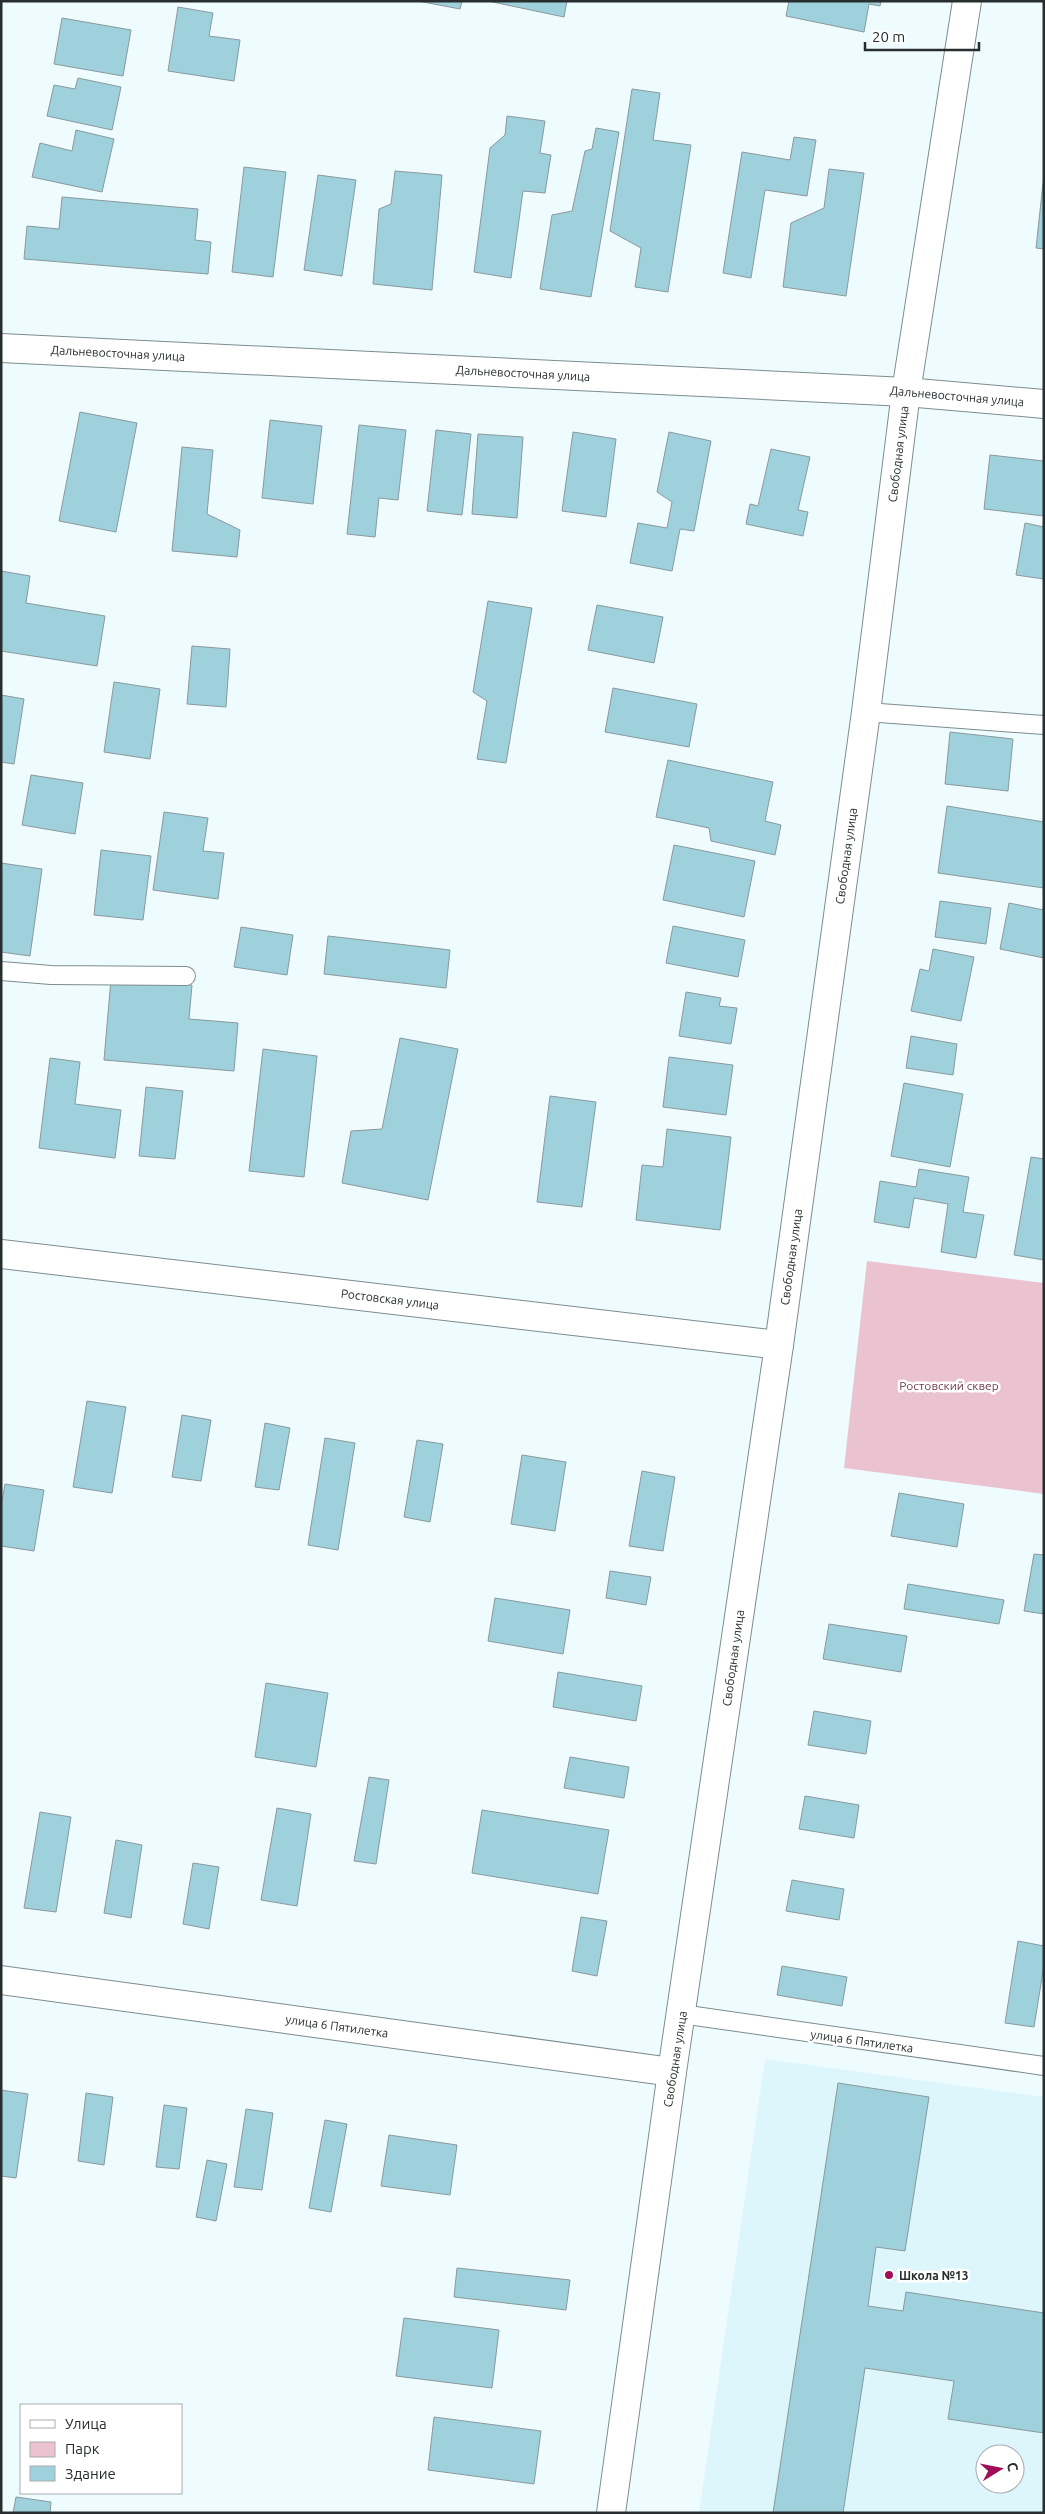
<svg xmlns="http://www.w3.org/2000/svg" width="1045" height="2514" font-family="Ubuntu,sans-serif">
<rect width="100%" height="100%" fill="#effcff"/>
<path fill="#ddf6fc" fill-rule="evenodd" d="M765,2059L1044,2097V2513H699ZM985,2454H1015V2484H985Z"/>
<path fill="#ebc2cf" d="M867,1261L1044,1283V1494L844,1468Z"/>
<g fill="#9ed1dc" stroke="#8a999c">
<path d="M418,1H462L460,9Z"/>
<path d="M488,1H567L564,17Z"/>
<path d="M789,1H881L880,6L869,4L864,32L786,16Z"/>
<path d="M178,7L213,13L209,36L240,40L234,81L168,71Z"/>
<path d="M62,18L131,30L123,76L54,64Z"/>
<path d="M78,78L121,87L112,130L47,116L54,85L75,89Z"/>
<path d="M632,89L660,93L653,140L691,145L668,292L635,287L641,248L610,231Z"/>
<path d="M507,116L545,121L540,153L551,155L545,193L523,191L511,278L474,272L490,148L505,135Z"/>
<path d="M596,128L619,132L591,297L540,289L552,215L572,211L585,151L592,149Z"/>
<path d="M76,130L114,139L102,192L32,177L40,143L72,151Z"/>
<path d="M794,137L816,140L807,196L765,190L751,278L723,273L742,152L790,160Z"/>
<path d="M244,167L286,172L273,277L232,272Z"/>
<path d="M829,169L864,173L846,296L783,287L791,223L824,208Z"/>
<path d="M395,171L442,175L432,290L373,284L379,209L391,204Z"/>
<path d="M318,175L356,180L342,276L304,270Z"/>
<path d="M1043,183H1044V249L1036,248Z"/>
<path d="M62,197L198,209L195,240L211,242L208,274L24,259L27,226L59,229Z"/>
<path d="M80,412L137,423L116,532L59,521Z"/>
<path d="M270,420L322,426L313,504L262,498Z"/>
<path d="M359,425L406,430L398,500L379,498L375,537L347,534Z"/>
<path d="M436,430L471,434L462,515L427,511Z"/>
<path d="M573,432L616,439L606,517L562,511Z"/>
<path d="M669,432L711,441L694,531L680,529L672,571L630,563L638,523L667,528L672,502L657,492Z"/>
<path d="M478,434L523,437L517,518L472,514Z"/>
<path d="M182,447L213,450L207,514L240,530L237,557L172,551Z"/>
<path d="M771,449L810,457L798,510L808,512L803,536L746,524L750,504L758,506Z"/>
<path d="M990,455L1044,461V516L984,509Z"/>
<path d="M1025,523L1044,527V579L1016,575Z"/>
<path d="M1,571L30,576L26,603L105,616L97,666L1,651Z"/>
<path d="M488,601L532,608L506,763L477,759L487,701L473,692Z"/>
<path d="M597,605L663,617L654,663L588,650Z"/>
<path d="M192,646L230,649L226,707L187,704Z"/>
<path d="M114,682L160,689L150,759L104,752Z"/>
<path d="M613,688L697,704L689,747L605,732Z"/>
<path d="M1,695L24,699L14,764L1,762Z"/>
<path d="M950,732L1013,739L1008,791L945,784Z"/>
<path d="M668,760L773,782L765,821L781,825L775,855L711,841L709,828L656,817Z"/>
<path d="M31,775L83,783L75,834L22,825Z"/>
<path d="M947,806L1044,822V888L938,873Z"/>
<path d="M164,812L208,818L203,851L224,853L218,899L153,890Z"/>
<path d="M674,845L755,861L744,917L663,900Z"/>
<path d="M101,850L151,856L143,920L94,915Z"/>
<path d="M1,863L42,869L30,956L1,952Z"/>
<path d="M940,901L991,908L986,944L935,937Z"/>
<path d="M1009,903L1044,910V958L1000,949Z"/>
<path d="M673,926L745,940L738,977L666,963Z"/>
<path d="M241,927L293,935L287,975L234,967Z"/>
<path d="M328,936L450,950L446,988L324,974Z"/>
<path d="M933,949L974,957L961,1021L911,1011L920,969L929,971Z"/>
<path d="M111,979L192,985L189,1019L238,1023L234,1071L104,1060Z"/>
<path d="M686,992L721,998L719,1006L737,1008L731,1044L679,1036Z"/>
<path d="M911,1036L957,1044L953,1075L906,1068Z"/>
<path d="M400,1038L458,1049L428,1200L342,1183L351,1131L382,1129Z"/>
<path d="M263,1049L317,1056L304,1177L249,1171Z"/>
<path d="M669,1057L733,1065L726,1115L663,1107Z"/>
<path d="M50,1058L80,1062L75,1104L121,1110L115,1158L39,1148Z"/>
<path d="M904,1083L963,1094L950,1167L891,1156Z"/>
<path d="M146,1087L183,1091L175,1159L139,1156Z"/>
<path d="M550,1096L596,1102L582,1207L537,1202Z"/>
<path d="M667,1129L731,1137L720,1230L636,1220L642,1165L663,1167Z"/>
<path d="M1031,1157L1044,1159V1260L1014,1255Z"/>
<path d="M919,1169L969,1177L963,1212L984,1215L976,1258L941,1252L948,1204L914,1198L909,1228L874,1222L880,1181L916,1187Z"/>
<path d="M87,1401L126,1407L112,1493L73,1487Z"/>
<path d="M182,1415L211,1420L201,1481L172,1477Z"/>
<path d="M265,1423L290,1428L279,1490L255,1487Z"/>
<path d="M325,1438L355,1443L338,1550L308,1545Z"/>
<path d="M417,1440L443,1444L430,1522L404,1517Z"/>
<path d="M522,1455L566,1462L555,1531L511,1524Z"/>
<path d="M642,1471L675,1477L663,1551L629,1546Z"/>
<path d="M5,1484L44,1490L34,1551L1,1546V1507Z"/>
<path d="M899,1493L964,1504L957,1547L891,1536Z"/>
<path d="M1034,1554L1044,1555V1614L1024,1611Z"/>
<path d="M610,1571L651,1577L646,1605L606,1598Z"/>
<path d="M908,1584L1004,1600L999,1624L904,1609Z"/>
<path d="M495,1598L570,1610L563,1654L488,1641Z"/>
<path d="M829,1624L907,1636L901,1672L823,1659Z"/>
<path d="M558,1672L642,1686L636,1721L553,1707Z"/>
<path d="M266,1683L328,1693L316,1767L255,1757Z"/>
<path d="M814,1711L871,1721L866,1754L808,1745Z"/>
<path d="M570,1757L629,1767L624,1798L564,1788Z"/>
<path d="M369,1777L389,1780L376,1864L354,1861Z"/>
<path d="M805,1796L859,1805L854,1838L799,1829Z"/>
<path d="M277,1808L311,1814L297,1906L261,1900Z"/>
<path d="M482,1810L609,1830L598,1894L472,1873Z"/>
<path d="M40,1812L71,1817L56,1912L24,1908Z"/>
<path d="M116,1840L142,1845L131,1918L104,1913Z"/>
<path d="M193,1863L219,1867L209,1929L183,1924Z"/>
<path d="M792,1880L844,1889L839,1920L786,1911Z"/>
<path d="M581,1917L607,1921L597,1976L572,1971Z"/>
<path d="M1018,1941L1044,1946V1965L1034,2027L1005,2023Z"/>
<path d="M782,1966L847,1977L842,2006L777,1995Z"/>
<path d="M838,2083L929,2097L905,2251L876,2247L868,2306L903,2311L906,2292L1044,2313V2433L948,2419L954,2381L865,2368L843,2513H773Z"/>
<path d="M1,2090L28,2094L16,2178L1,2176Z"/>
<path d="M86,2093L113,2097L104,2165L78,2161Z"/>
<path d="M164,2105L187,2108L179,2169L156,2167Z"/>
<path d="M246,2109L273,2113L262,2190L234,2187Z"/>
<path d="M325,2120L347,2124L331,2212L309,2208Z"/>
<path d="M389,2135L457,2145L450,2195L381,2186Z"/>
<path d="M207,2160L227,2164L216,2221L196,2217Z"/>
<path d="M457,2268L570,2280L566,2310L454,2297Z"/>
<path d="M404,2318L499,2330L492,2388L396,2376Z"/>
<path d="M434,2417L541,2431L534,2484L428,2470Z"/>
<path d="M16,2497L51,2502L50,2513H13Z"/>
</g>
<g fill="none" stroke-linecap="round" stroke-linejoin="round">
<g stroke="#7d8c8f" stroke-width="20">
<g id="lane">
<path d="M866,712L1044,725"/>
<path d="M1,971L51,975L186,976"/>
<path d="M681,2014L1044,2066"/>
</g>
</g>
<g stroke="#7d8c8f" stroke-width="30">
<g id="street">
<path d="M1,348L906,392L1044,404"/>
<path d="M1,1254L779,1345"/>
<path d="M1,1980L672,2072"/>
<path d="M611,2513L672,2072L779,1345L866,712L906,392L967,1"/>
</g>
</g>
<use href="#lane" stroke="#fff" stroke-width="18"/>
<use href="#street" stroke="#fff" stroke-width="28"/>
</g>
<circle fill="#9e0e59" stroke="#fff" stroke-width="2" cx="889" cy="2275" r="5"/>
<g text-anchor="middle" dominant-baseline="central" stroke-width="5" stroke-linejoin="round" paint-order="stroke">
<g font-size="12" fill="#282e2f" stroke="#fff">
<text transform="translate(118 353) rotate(3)">Дальневосточная улица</text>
<text transform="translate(523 373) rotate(3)">Дальневосточная улица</text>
<text transform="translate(957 396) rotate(5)">Дальневосточная улица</text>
<text transform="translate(898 454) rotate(-83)">Свободная улица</text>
<text transform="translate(846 856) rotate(-82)">Свободная улица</text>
<text transform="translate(791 1257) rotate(-82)">Свободная улица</text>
<text transform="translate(390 1299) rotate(7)">Ростовская улица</text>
<text transform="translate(733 1658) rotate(-82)">Свободная улица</text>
<text transform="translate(337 2026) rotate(8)">улица 6 Пятилетка</text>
<text transform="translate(862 2041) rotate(8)">улица 6 Пятилетка</text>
<text transform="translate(675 2059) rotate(-81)">Свободная улица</text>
</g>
<g font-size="12" fill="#70374c" stroke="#fff">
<text x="949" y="1385">Ростовский сквер</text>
</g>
<g font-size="12" font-weight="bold" fill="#282e2f" stroke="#fff" text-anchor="start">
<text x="899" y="2275">Школа №13</text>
</g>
</g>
<rect width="1045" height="2514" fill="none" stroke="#282e2f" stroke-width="5"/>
<rect x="20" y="2404" width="162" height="90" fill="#ffffff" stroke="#a9abac"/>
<rect x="30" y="2420" width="25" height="8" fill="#ffffff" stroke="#a9abac"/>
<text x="65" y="2429" font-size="15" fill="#282e2f">Улица</text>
<rect x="30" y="2442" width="25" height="15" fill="#ebc2cf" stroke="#a9abac"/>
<text x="65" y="2454" font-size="15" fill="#282e2f">Парк</text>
<rect x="30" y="2466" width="25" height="15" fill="#9ed1dc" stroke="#a9abac"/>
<text x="65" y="2479" font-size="15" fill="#282e2f">Здание</text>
<g transform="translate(1000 2469) rotate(80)"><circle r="24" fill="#ffffff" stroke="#a9abac"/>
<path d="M0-4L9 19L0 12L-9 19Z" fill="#9e0e59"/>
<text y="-8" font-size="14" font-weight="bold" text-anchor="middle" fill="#282e2f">С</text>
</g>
<path d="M865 42v8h114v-8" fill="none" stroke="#282e2f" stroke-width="2.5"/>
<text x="872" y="42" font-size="15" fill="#282e2f" stroke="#ffffff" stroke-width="4" paint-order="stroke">20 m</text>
</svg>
